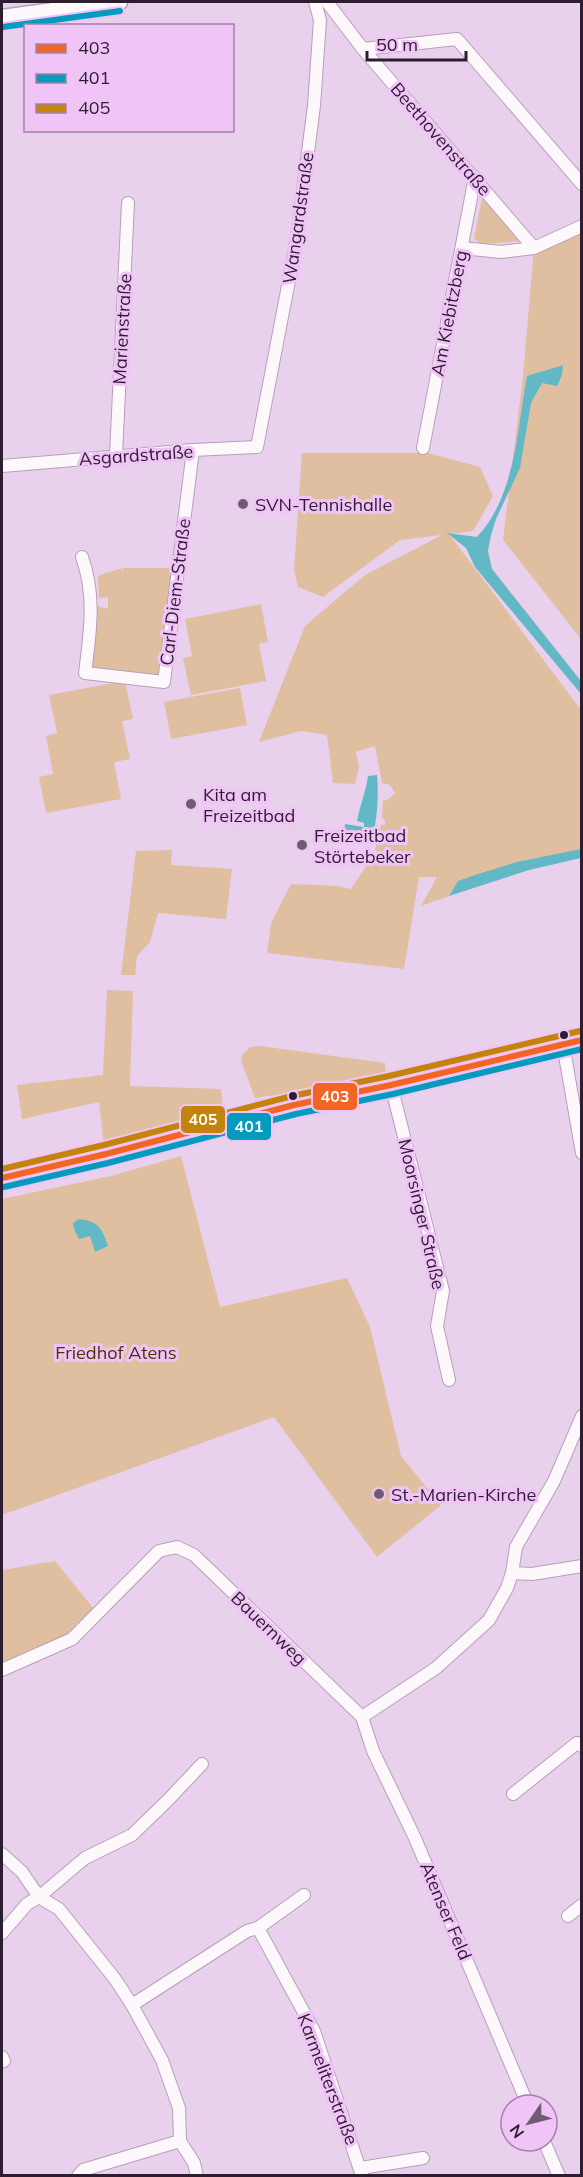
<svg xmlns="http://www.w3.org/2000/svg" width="583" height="2177" font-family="Mulish,sans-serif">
<rect width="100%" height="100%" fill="#e9d0ec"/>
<g fill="#e0bea0">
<path d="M482,198H488L523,241L482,244L474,239Z"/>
<path d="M581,226V639L503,540L523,376L534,248Z"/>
<path d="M302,453H428L480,467L493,496L473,531L449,534L581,710V849L458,881L449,896L421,906L437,877H419L404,969L267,953L271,923L291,884L338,886L351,889L372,857L381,866L385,857L375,850L381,825H385V820L382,818L383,801L389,799L395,793L390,785L382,783L375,746L356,752L359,766L355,784L333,783L327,735L301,731L259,742L305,626L365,575L442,535L400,540L323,597L298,587L294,570Z"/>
<path d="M121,568L123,571V568H173L161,680L89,672L97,606L108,609V597L99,598L98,576Z"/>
<path d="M261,604L268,642L259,644L266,681L191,695L183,658L192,656L185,619Z"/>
<path d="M125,681L133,719L122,721L130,759L114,762L121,799L46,813L39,777L53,774L46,736L57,733L49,695Z"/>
<path d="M240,688L247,725L171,739L164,702Z"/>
<path d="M172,850L171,865L232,869L226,919L158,913L150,942L137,956L135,975H121L136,851Z"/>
<path d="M107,990L133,991L130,1086L221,1089L223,1110L104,1145L99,1102L22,1119L17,1085L103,1075Z"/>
<path d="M260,1046L385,1063L386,1078L255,1098L241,1061L242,1055L250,1047Z"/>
<path d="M181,1156L220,1307L347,1278L370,1327L401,1456L441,1505L377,1557L274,1417L2,1515V1199L111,1176Z"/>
<path d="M55,1561L93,1608L66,1635L2,1663V1570Z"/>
</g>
<g fill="#63b8c6">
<path d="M563,365L562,375L557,386L542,383L531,403L520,468L496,519L491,535L488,551L492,569L581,681V694L475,567L466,548L447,533L477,537C516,495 517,429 527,376Z"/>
<path d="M377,775C379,799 377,820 371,844L344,831L345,824L364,827V823L357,821C360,805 366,792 368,776Z"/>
<path d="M581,849V858L529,870L449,896L458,881L478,874L517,862Z"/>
<path d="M79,1219C98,1221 102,1228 108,1246L95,1252L90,1236L79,1239L74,1229L73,1223Z"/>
</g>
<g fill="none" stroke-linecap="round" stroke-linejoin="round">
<g stroke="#b5a1b7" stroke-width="14">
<g id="street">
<path d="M327,2L363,49L534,248"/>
<path d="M363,49L457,39L582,184"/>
<path d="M462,248L501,252L534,248L582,226"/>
<path d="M423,448L475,177"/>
<path d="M116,455L128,203"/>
<path d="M2,466L193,450L257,447L296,244L314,106L320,20L315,2"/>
<path d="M82,557C96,596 90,633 85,673L164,682L193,450"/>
<path d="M563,1044L582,1153"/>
<path d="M391,1085L443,1291L437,1326L449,1380"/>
<path d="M512,1573L532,1574L582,1566"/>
<path d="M2,1670L72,1639L159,1551L177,1547L194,1555L362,1717L373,1751L414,1836L528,2105"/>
<path d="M362,1717L436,1668L489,1620L507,1588L512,1573L516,1547L554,1481L582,1416"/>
<path d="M513,1794L577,1743L582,1746"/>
<path d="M2,1854L22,1872L39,1897L59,1909L115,1979L132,2005L162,2060L179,2108L180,2141L194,2163L197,2176"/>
<path d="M568,1916L582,1905"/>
<path d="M258,1928L304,1895"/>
<path d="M2,1933L27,1904L39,1897L85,1858L132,1835L169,1799L202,1764"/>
<path d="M132,2005L247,1931L258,1928L314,2031L362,2176"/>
<path d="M2,2057L4,2061"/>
<path d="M544,2141L559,2176"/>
<path d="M361,2168L423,2158"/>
<path d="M78,2176L83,2170L180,2141"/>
</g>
</g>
<g stroke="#b5a1b7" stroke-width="19">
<g id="secondary">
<path d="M2,18L119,2"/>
<path d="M2,1178L106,1154L294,1105L391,1085L582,1040"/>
</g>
</g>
<use href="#street" stroke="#fcf8fc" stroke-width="12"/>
<use href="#secondary" stroke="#fcf8fc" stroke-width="16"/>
<g stroke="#f1c4f8" stroke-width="10">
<path id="bus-1" d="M2,1178L106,1154L294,1105L391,1085L582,1040"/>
</g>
<g stroke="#f1c4f8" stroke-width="10">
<g id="bus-2">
<path d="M3,27L120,11"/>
<path d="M4,1187L108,1163L296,1114L393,1094L582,1049"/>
</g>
</g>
<g stroke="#f1c4f8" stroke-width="10">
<path id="bus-3" d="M2,1169L104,1145L292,1096L389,1076L580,1031"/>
</g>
<use href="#bus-1" stroke="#f26522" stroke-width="6"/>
<use href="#bus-2" stroke="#049bbe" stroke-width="6"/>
<use href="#bus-3" stroke="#c4840c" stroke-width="6"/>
</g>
<g fill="#6f5c72" stroke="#f1c4f8" stroke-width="2">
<circle cx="243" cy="504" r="6"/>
<circle cx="191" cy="804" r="6"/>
<circle cx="302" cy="845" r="6"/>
<circle cx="379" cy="1494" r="6"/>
</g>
<g fill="#2d1d30" stroke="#f1c4f8" stroke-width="2">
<circle cx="564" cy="1035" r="5"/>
<circle cx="293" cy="1096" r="5"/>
</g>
<g text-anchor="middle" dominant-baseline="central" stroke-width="6" stroke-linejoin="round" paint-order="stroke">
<g font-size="18" fill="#2d1d30" stroke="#f1c4f8">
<text transform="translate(441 139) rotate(49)">Beethovenstraße</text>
<text transform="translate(298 218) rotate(-82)">Wangardstraße</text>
<text transform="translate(449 313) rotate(-79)">Am Kiebitzberg</text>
<text transform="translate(122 329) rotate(-87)">Marienstraße</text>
<text transform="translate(136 455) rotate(-4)">Asgardstraße</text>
<text transform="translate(175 592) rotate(-83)">Carl-Diem-Straße</text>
<text transform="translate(422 1214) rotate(77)">Moorsinger Straße</text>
<text transform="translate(269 1628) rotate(44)">Bauernweg</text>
<text transform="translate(446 1911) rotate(67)">Atenser Feld</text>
<text transform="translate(328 2079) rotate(69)">Karmeliterstraße</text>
</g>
<g font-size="18" fill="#2d1d30" stroke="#f1c4f8" text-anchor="start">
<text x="255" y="504">SVN-Tennishalle</text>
<text x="203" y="794">Kita am<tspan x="203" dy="21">Freizeitbad</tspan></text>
<text x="314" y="835">Freizeitbad<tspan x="314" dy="21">Störtebeker</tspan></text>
<text x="391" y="1494">St.-Marien-Kirche</text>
</g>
<g font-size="18" fill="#483405" stroke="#f1c4f8">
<text x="116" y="1352">Friedhof Atens</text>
</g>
</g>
<g stroke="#f1c4f8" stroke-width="2">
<rect x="312" y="1082" width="46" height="29" rx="6" fill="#f26522"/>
<rect x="180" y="1105" width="46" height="29" rx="6" fill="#c4840c"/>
<rect x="226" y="1112" width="46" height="29" rx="6" fill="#049bbe"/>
</g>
<g font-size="16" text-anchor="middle" font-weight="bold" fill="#fff">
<text x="335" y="1102">403</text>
<text x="203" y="1125">405</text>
<text x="249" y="1132">401</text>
</g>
<rect width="583" height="2177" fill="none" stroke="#2d1d30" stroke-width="6"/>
<rect x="24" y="24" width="210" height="108" fill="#f1c4f8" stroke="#a381a8" stroke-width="1.5"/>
<rect x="36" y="44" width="30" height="9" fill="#f26522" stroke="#a381a8" stroke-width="1.5"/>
<text x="78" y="54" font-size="18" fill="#2d1d30">403</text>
<rect x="36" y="74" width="30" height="9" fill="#049bbe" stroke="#a381a8" stroke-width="1.5"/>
<text x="78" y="84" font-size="18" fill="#2d1d30">401</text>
<rect x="36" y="104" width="30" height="9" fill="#c4840c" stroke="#a381a8" stroke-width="1.5"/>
<text x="78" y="114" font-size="18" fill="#2d1d30">405</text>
<g transform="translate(529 2123) rotate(235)"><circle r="28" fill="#f1c4f8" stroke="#a381a8" stroke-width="1.5"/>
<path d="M0-4.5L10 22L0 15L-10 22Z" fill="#6f5c72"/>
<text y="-9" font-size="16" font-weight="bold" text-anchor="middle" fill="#2d1d30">N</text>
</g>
<path d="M367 51v9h99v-9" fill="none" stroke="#2d1d30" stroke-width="3"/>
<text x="376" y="51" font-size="18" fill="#2d1d30" stroke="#f1c4f8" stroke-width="4.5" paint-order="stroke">50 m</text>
</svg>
